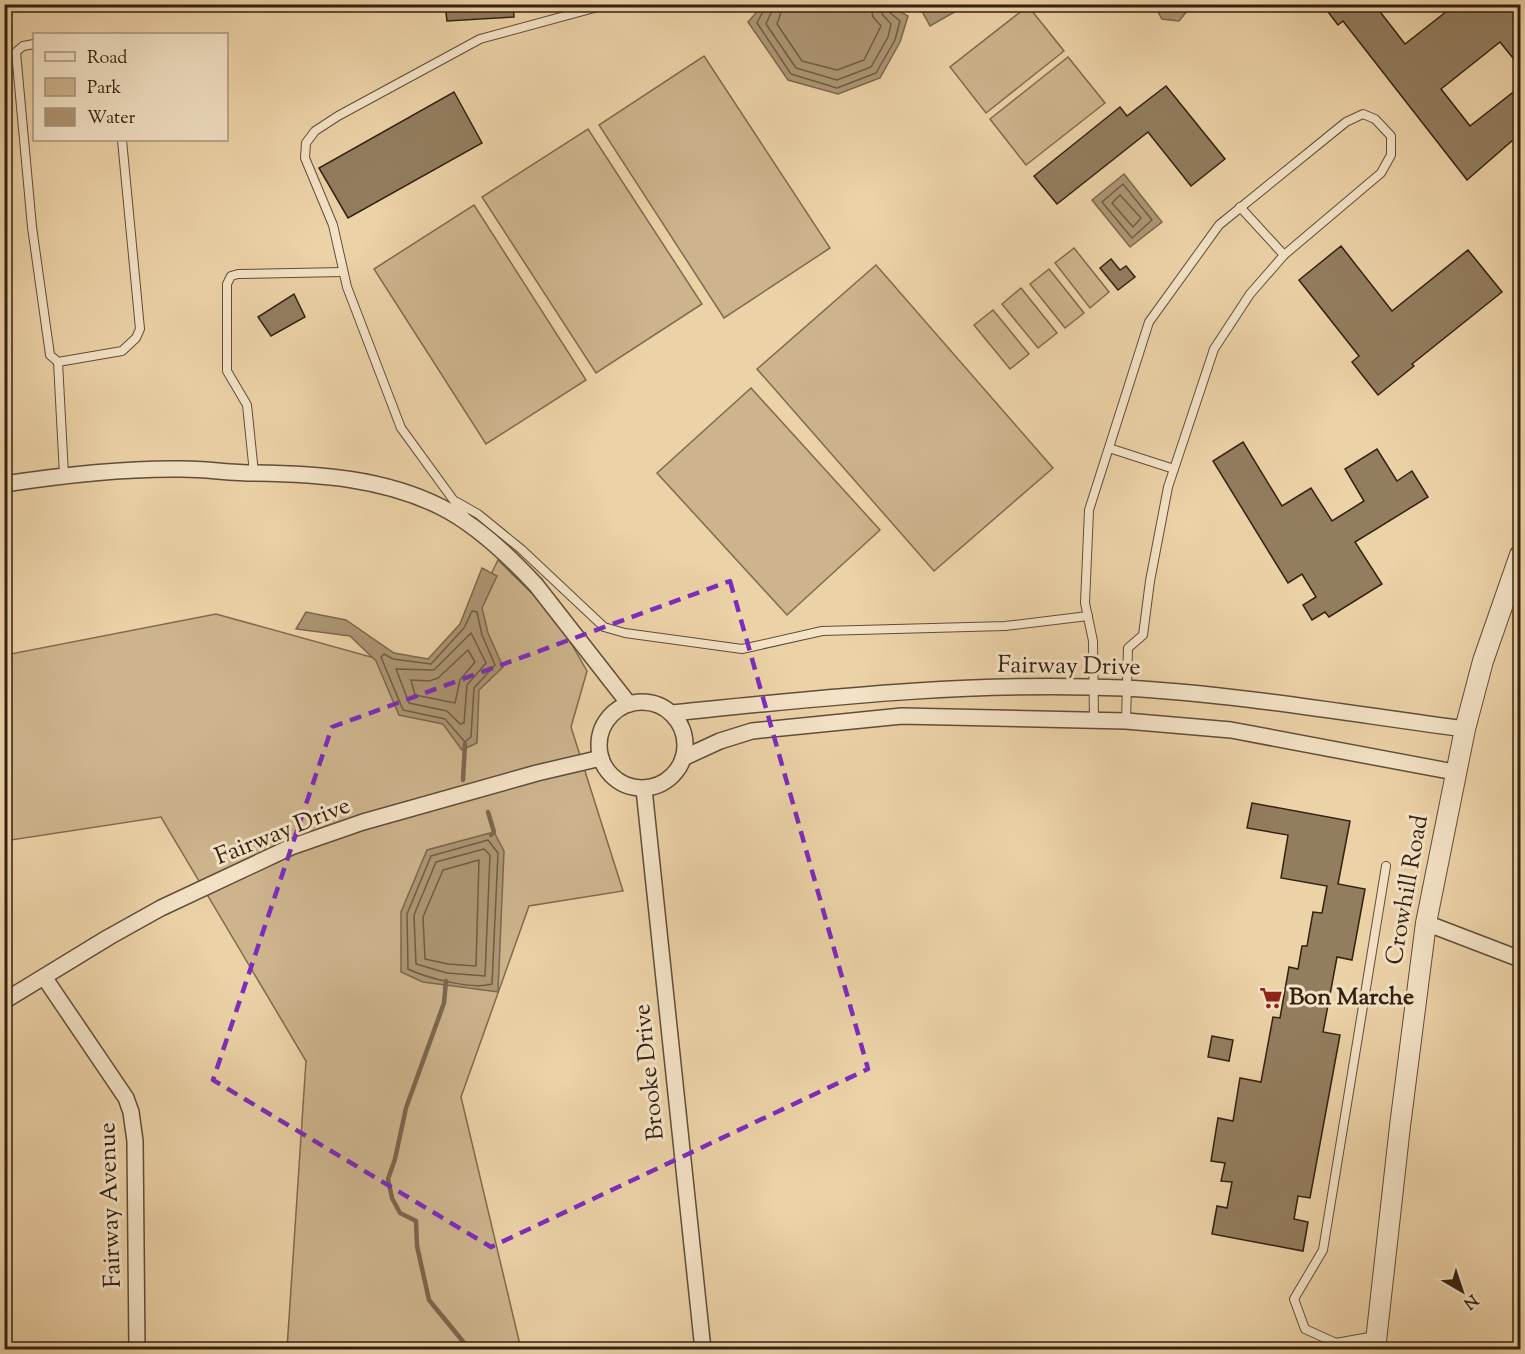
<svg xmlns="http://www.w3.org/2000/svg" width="1525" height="1354" font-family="'Sorts Mill Goudy',serif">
<rect width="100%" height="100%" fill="#ecd2a7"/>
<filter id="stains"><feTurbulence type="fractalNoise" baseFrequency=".00333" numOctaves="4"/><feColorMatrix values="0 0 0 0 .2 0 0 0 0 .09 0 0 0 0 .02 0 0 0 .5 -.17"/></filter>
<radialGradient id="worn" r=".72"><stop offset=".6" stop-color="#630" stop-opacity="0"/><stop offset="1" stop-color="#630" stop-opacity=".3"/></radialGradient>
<g fill="#cdb48d" stroke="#806a4e" stroke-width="1.5">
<path d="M1028,6L1064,51L986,113L950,67Z"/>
<path d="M704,56L830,248L724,318L599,125Z"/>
<path d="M1068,57L1105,103L1026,165L990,119Z"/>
<path d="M588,129L702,304L596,373L482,197Z"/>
<path d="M474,205L586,380L486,444L374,269Z"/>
<path d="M1074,248L1109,292L1090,308L1055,263Z"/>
<path d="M876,265L1053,468L934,571L757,369Z"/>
<path d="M1049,269L1084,313L1065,328L1030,284Z"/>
<path d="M1021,288L1057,333L1038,348L1002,304Z"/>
<path d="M993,310L1029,354L1010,369L974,325Z"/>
<path d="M751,388L880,530L787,615L657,473Z"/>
<path d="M498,560L556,617L587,671L571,727L623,891L529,906L461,1097L521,1349H287L306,1061L161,817L5,841V655L216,614L414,669L453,652Z"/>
</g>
<g fill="#ad9674" stroke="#7c674c" stroke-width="1.5">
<path d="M763,5H889L908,16L900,42L880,78L838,94L788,80L748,22Z"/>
<path d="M922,5V4L967,5L930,26L919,6Z"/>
<path d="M1154,5H1192L1179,21L1162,19Z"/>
<path d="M1124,174L1162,222L1130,247L1092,200Z"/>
<path d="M482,568L497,576L482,608L488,633L503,667L479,690L477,743L462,750L443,724L399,715L376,661L350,636L296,629L306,612L346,620L394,653L428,659L460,624Z"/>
<path d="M494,832L504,851L498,992L423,982L401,972V912L427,850Z"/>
</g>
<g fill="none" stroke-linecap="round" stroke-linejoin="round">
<g stroke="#705c42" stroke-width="1.5">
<path d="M767,4L757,23L791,74L837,88L876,73L895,40L900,21L888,11L887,4"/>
<path d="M775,4L766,24L796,68L837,80L871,67L888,37L891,24L882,14L879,4"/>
<path d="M784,4L777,24L802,61L837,70L864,60L881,26L873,17L870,4"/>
<path d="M1123,184L1152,220L1132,238L1102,202Z"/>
<path d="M1120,195L1141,218L1133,227L1112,203Z"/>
<path d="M472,611L477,612L482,635L495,665L474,688L471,737L465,742L445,719L403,710L381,657L384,654L393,659L431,664L464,628Z"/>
<path d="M471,633L486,663L467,685L464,723L460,724L447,711L409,703L396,669L434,670Z"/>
<path d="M468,650L475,662L460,680L455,703L415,695L411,680L429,681L438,678Z"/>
<path d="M488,840L498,853L492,984C472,990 427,978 408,969L407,914L431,856Z"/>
<path d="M484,849L490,855L485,976L447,973L416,964L414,915L436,862Z"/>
<path d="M479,860L476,966L448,964L425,959L423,917L443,870Z"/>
</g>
<g stroke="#7c674c" stroke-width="4.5">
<path d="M463,780L465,744"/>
<path d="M488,812L494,832L491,835"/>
<path d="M446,981L444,1003L406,1108L395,1159L388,1179L392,1198L400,1213L416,1221L417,1246L429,1300L470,1350"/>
</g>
</g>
<g fill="#937d5f" stroke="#332110" stroke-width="1.5">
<path d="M445,4H513L514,17L447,21Z"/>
<path d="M1322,4H1374L1405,44L1456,4H1521V68L1500,42L1441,89L1470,126L1521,86V133L1467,180L1343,21L1338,25Z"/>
<path d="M1166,86L1225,159L1191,186L1148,132L1057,204L1034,176L1120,107L1127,116Z"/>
<path d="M454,92L482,143L348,218L319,168Z"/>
<path d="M1341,246L1392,311L1468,250L1502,292L1412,364L1414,366L1378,395L1352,362L1359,356L1299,280Z"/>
<path d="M1111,259L1120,270L1126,266L1135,277L1118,290L1100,268Z"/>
<path d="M294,294L305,317L271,336L258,317Z"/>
<path d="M1243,442L1282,506L1311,488L1332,521L1364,501L1345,469L1377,449L1397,481L1412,471L1428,497L1355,542L1382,584L1329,617L1325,612L1312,620L1303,605L1316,597L1302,574L1288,583L1213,461Z"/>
<path d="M1252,803L1350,821L1338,884L1365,889L1352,960L1337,957L1323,1032L1340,1035L1310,1198L1298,1196L1294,1219L1308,1222L1303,1251L1212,1234L1217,1206L1227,1208L1232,1182L1221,1181L1225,1163L1211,1161L1218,1118L1233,1121L1240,1078L1261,1082L1273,1017L1280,1018L1289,967L1298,969L1302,946H1307L1313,912L1322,913L1327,886L1281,878L1288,835L1247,828Z"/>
<path d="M1212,1036L1233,1040L1229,1061L1208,1057Z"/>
</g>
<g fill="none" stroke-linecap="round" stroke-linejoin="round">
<g stroke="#614d36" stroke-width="10">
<g id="service">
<path d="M34,44L23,46L16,52L32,227L50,355L58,362L122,351L136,338L140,329L122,140"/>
<path d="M1240,207L1284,255"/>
<path d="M58,362L64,475"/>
<path d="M1109,448L1174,469"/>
<path d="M254,473L247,405L227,371V284L231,276L238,274L343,272"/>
<path d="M457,502L478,514L521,549L604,627L625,633L742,649L822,631L1005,626L1088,616"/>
<path d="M465,516L401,428L347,287L333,225L305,158L306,143L315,131L338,116L480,39L609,4"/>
<path d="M1094,720L1093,641L1085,603L1089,510L1149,322L1219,225L1346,122L1363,114L1375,119L1391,136V155L1381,173L1284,255L1250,294L1214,349L1168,487L1150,581L1143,635L1128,648L1126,721"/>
<path d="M1375,1336L1336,1343L1305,1329L1294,1299L1323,1250L1386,866"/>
</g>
</g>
<g stroke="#614d36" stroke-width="18">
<g id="minor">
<path d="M4,484C63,475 123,468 182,469C206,469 230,473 255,473C319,474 383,478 441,507C477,525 509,556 536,585L629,704"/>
<circle cx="642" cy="745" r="43"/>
<path d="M671,713C821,698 972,681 1123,688C1237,694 1351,714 1465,729"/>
<path d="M683,758L720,741L752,731L902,716L1126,721L1231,730L1454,772"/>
<path d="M644,789L703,1350"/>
<path d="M1426,923L1520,959"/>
<path d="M44,977L126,1098L131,1112L135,1141L137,1350"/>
<path d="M4,1001L109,937L161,908L291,847L363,822L537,773L601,758"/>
</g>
</g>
<g stroke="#614d36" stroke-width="22">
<path id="tertiary" d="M1375,1350L1400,1126L1426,923L1465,729L1483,661L1520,555"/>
</g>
<use href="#service" stroke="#f3e2c6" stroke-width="8"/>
<use href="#minor" stroke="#f3e2c6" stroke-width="15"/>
<use href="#tertiary" stroke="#f3e2c6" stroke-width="20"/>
</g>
<path fill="none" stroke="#7b2cbf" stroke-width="4.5" stroke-dasharray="12 8" stroke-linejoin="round" d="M730,581L868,1069L491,1247L213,1080L332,727Z"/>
<defs>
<g id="supermarket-bare" transform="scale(1.8)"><path d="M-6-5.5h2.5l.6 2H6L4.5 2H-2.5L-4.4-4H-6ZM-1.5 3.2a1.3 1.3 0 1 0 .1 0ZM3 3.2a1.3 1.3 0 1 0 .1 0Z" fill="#8f2418" stroke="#f3e2c6" stroke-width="2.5" paint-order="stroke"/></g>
</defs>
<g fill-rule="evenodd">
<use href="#supermarket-bare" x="1271" y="998"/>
</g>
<g text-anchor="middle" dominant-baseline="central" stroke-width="6" stroke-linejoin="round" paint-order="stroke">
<g font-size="24" fill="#332110" stroke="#f3e2c6">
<text transform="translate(1069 667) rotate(1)">Fairway Drive</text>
<text transform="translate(283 832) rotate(-22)">Fairway Drive</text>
<text transform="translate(1408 890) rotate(-80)">Crowhill Road</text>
<text transform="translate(650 1072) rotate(-96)">Brooke Drive</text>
<text transform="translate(111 1205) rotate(-92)">Fairway Avenue</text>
</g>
<g font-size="24" font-weight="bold" fill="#332110" stroke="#f3e2c6" text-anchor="start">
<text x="1289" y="998">Bon Marche</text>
</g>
</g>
<rect width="1525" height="1354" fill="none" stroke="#ecd2a7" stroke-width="24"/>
<rect x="6" y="6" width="1513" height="1342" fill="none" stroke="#332110" stroke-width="3"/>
<rect x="12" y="12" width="1501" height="1330" fill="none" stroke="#332110" stroke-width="1.5"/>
<rect x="33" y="33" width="195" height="108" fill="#f3e2c6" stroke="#a6957d" stroke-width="1.5"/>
<rect x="45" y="52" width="30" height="9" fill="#f3e2c6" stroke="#a6957d" stroke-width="1.5"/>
<text x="87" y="63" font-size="18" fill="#332110">Road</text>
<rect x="45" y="78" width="30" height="18" fill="#cdb48d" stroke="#a6957d" stroke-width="1.5"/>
<text x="87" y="93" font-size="18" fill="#332110">Park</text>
<rect x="45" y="108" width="30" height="18" fill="#ad9674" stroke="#a6957d" stroke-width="1.5"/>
<text x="87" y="123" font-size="18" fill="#332110">Water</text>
<g transform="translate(1462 1291) rotate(141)" stroke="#f3e2c6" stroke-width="4.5" paint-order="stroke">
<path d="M0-4.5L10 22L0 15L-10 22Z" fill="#332110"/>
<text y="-9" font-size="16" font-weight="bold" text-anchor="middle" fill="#332110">N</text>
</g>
<rect width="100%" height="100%" filter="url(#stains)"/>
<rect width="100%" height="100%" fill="url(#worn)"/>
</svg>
